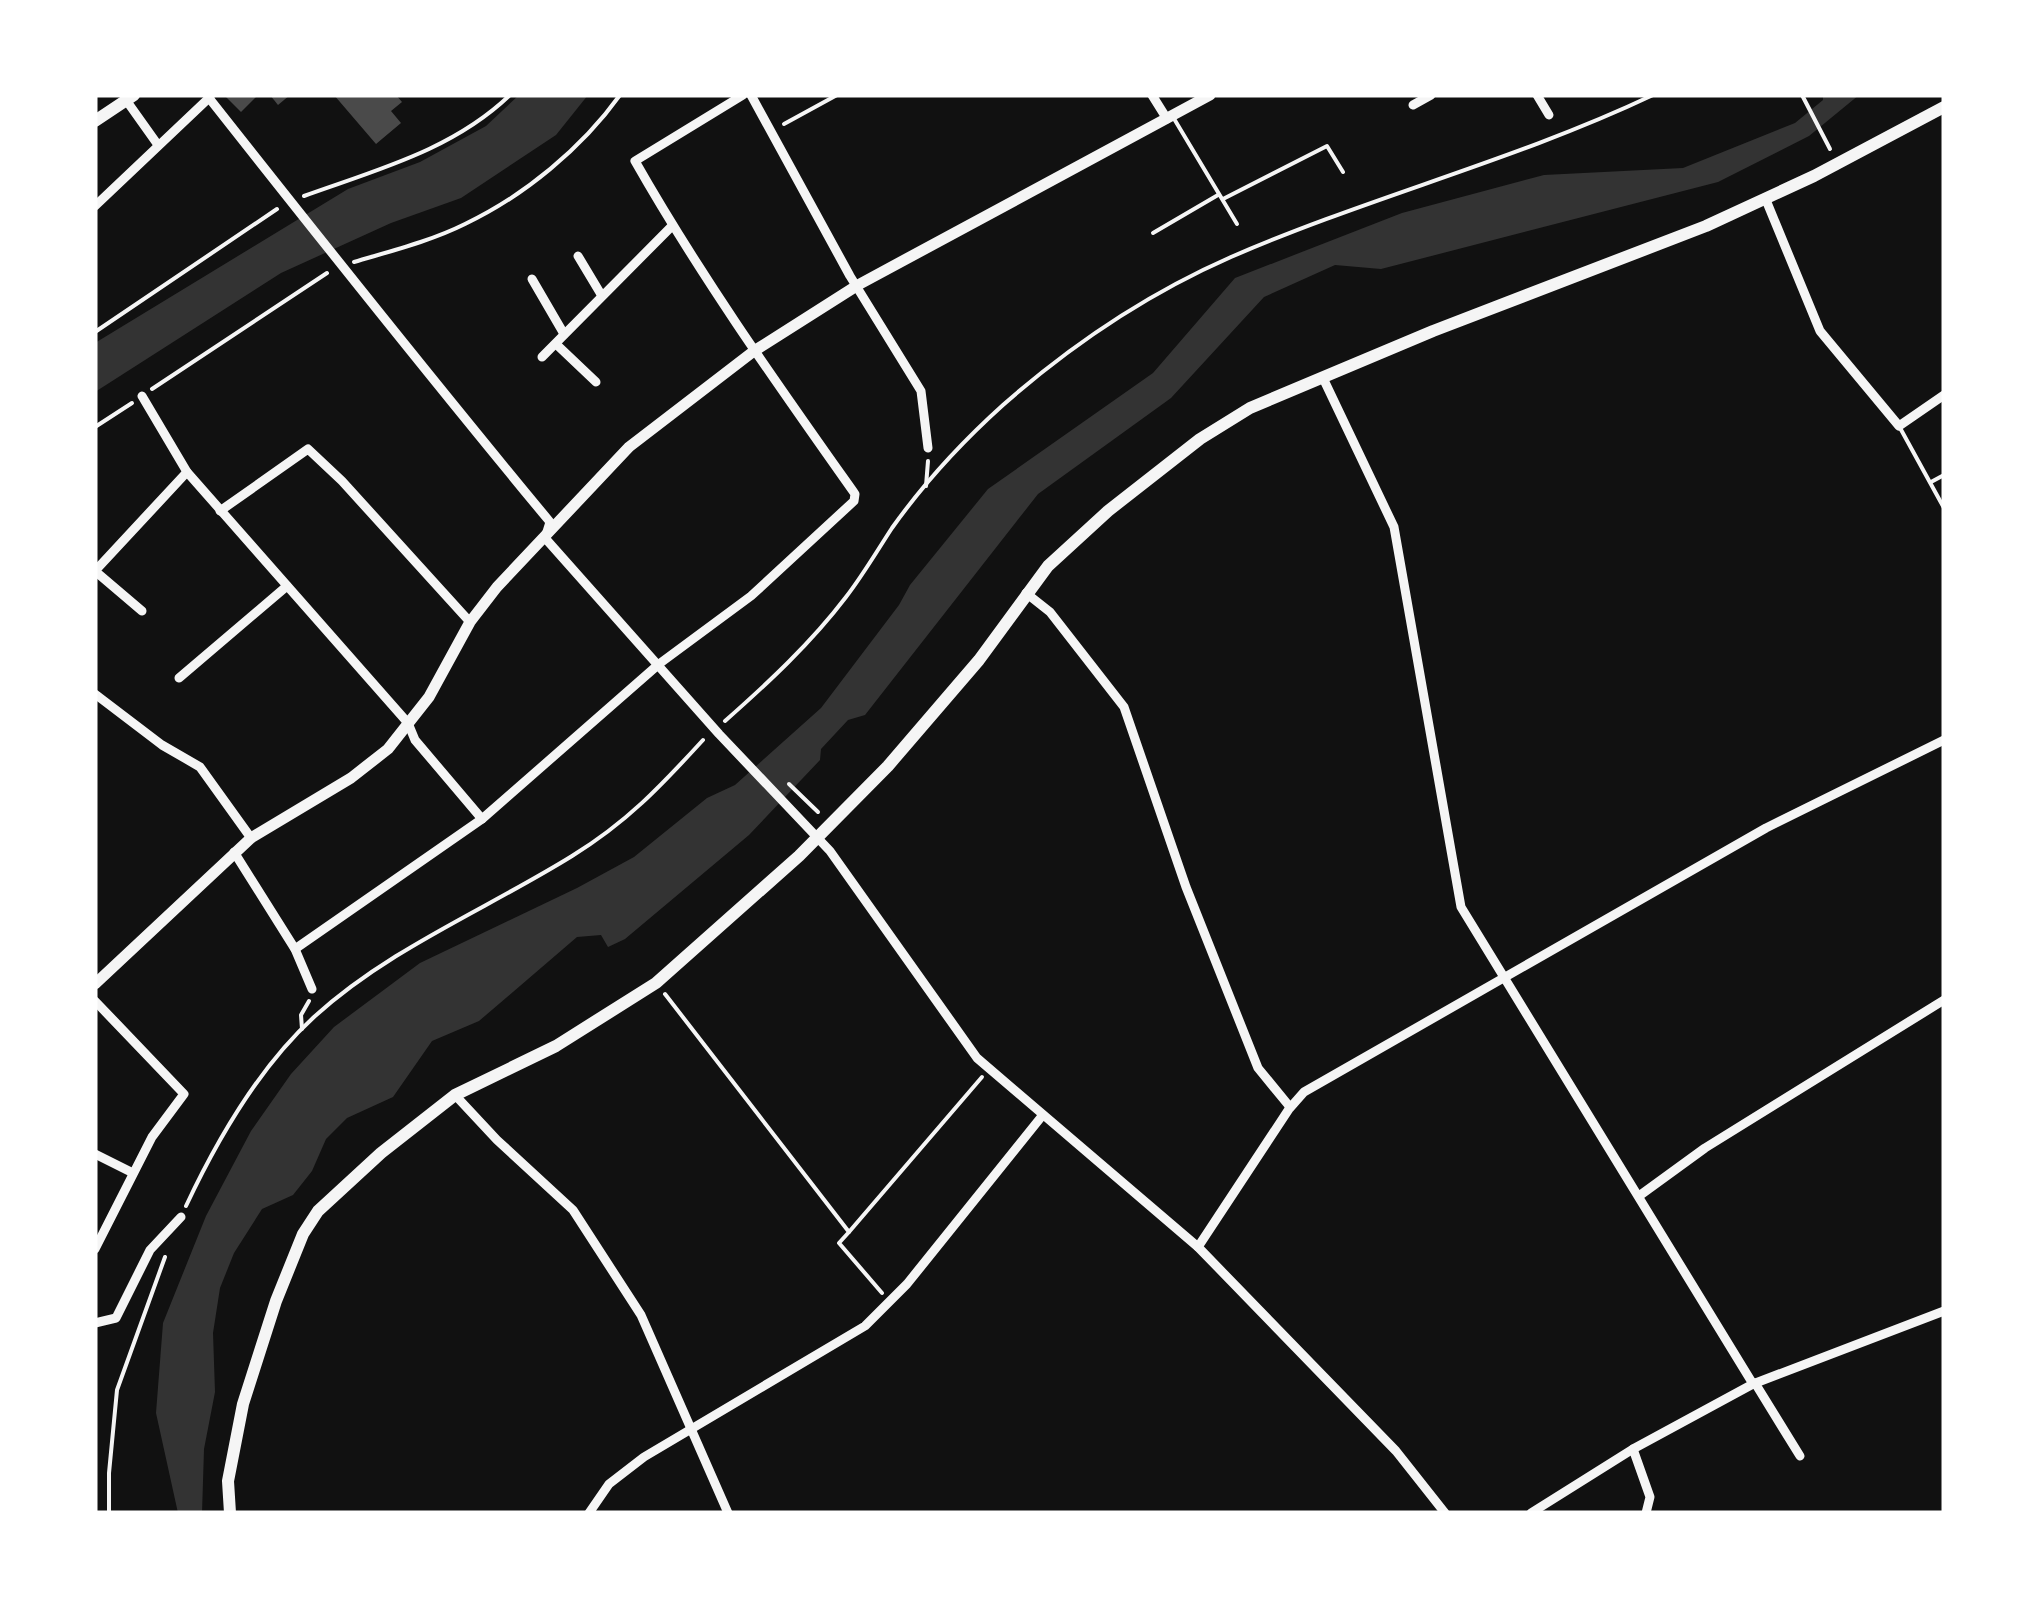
<svg xmlns="http://www.w3.org/2000/svg" width="2039" height="1608" font-family="'DejaVu Sans',sans-serif">
<rect width="100%" height="100%" fill="#111"/>
<g fill="#333">
<path d="M519,95H588L556,135L461,198L391,223L281,273L95,392V343L348,189L420,162L486,126Z"/>
<path d="M1823,95H1859L1809,136L1718,182L1381,269L1335,265L1264,297L1171,398L1038,494L865,715L848,720L821,749L820,760L749,835L625,939L608,947L601,935L577,937L479,1021L432,1041L393,1097L347,1118L326,1139L312,1171L293,1195L262,1209L234,1253L220,1288L213,1333L215,1392L204,1449L202,1513H178L156,1413L163,1323L206,1216L251,1131L291,1074L334,1027L420,963L577,888L634,857L707,798L735,785L821,708L899,605L910,585L988,489L1153,373L1235,278L1402,213L1544,175L1683,168L1795,123L1823,100Z"/>
</g>
<g fill="#4a4a4a">
<path d="M224,95H258L241,112Z"/>
<path d="M270,95H290L278,105Z"/>
<path d="M334,95H396L402,102L391,111L401,123L376,144Z"/>
</g>
<g fill="none" stroke-linecap="round" stroke-linejoin="round">
<g stroke="#f5f5f5" stroke-width="4">
<path d="M1802,95L1830,149"/>
<path d="M784,124L837,95"/>
<path d="M304,196C376,170 453,150 510,95"/>
<path d="M354,262C391,251 431,241 465,224C524,196 582,148 620,95"/>
<path d="M95,332L277,209"/>
<path d="M152,389L327,273"/>
<path d="M95,427L132,403"/>
<path d="M926,486L928,461"/>
<path d="M725,721C768,683 811,643 846,597C863,575 877,551 892,528C924,483 963,441 1003,405C1070,346 1149,293 1231,257C1369,197 1516,160 1653,95"/>
<path d="M789,784L818,812"/>
<path d="M665,994L849,1232L839,1243L882,1293"/>
<path d="M302,1029L301,1015L309,1001"/>
<path d="M186,1206C217,1140 259,1067 314,1017C390,948 485,910 572,856C627,822 660,787 703,740"/>
<path d="M849,1232L982,1077"/>
<path d="M109,1513V1473L117,1390L165,1257"/>
</g>
<g stroke="#f5f5f5" stroke-width="4">
<path d="M1173,117L1237,224"/>
<path d="M1223,199L1327,146L1343,172"/>
<path d="M1153,233L1218,195"/>
<path d="M1899,426L1944,508"/>
<path d="M1931,482L1944,475"/>
</g>
<g stroke="#f5f5f5" stroke-width="9">
<path d="M751,95L850,276L921,391L928,448"/>
<path d="M1152,95L1167,119"/>
<path d="M1537,95L1549,115"/>
<path d="M209,98C321,240 434,382 550,522L545,538L719,734L830,851L977,1058L1198,1247L1396,1451L1445,1513"/>
<path d="M126,100L158,145"/>
<path d="M1413,105L1431,95"/>
<path d="M1766,200L1820,331L1899,426L1944,395"/>
<path d="M95,206L210,97"/>
<path d="M578,256L602,296"/>
<path d="M532,279L564,334"/>
<path d="M556,344L596,382"/>
<path d="M542,357L672,226"/>
<path d="M1323,378L1394,527L1461,907L1753,1384"/>
<path d="M142,396L187,472L408,723L415,740L482,819"/>
<path d="M220,511L308,449L342,481L470,622"/>
<path d="M1026,593L1050,612L1124,707L1186,887L1258,1068L1290,1107"/>
<path d="M142,611L95,571L187,472"/>
<path d="M179,678L287,586"/>
<path d="M95,694L162,745L200,767L251,838"/>
<path d="M234,852L295,949L312,989"/>
<path d="M295,949L482,819L659,664L751,596L854,501L855,494C778,385 701,277 635,161L743,95"/>
<path d="M95,1001L184,1094L152,1137L95,1249"/>
<path d="M455,1095L497,1140L573,1210L641,1315L728,1513"/>
<path d="M95,1154L133,1173"/>
<path d="M1639,1196L1705,1148L1944,1000"/>
<path d="M1198,1247L1289,1109L1304,1092L1766,828L1944,740"/>
<path d="M95,1323L116,1318L150,1250L181,1217"/>
<path d="M1755,1383L1800,1456"/>
<path d="M1633,1449L1650,1497L1646,1513"/>
<path d="M589,1513L609,1484L644,1457L865,1326L907,1284L1042,1116"/>
<path d="M1531,1513L1633,1449L1753,1384L1944,1311"/>
</g>
<path stroke="#f5f5f5" stroke-width="11" d="M95,984L251,838L351,778L388,749L429,697L470,622L497,587L629,447L754,351L858,285L1210,95"/>
<g stroke="#f5f5f5" stroke-width="12">
<path d="M95,121L134,95"/>
<path d="M230,1513L228,1481L243,1404L276,1301L303,1234L318,1211L381,1153L455,1095L556,1046L656,983L799,856L888,766L979,660L1048,566L1108,511L1200,439L1250,408L1433,331L1706,226L1814,176L1944,107"/>
</g>
</g>
<rect width="2039" height="1608" fill="none" stroke="#ffffff" stroke-width="195"/>
</svg>
